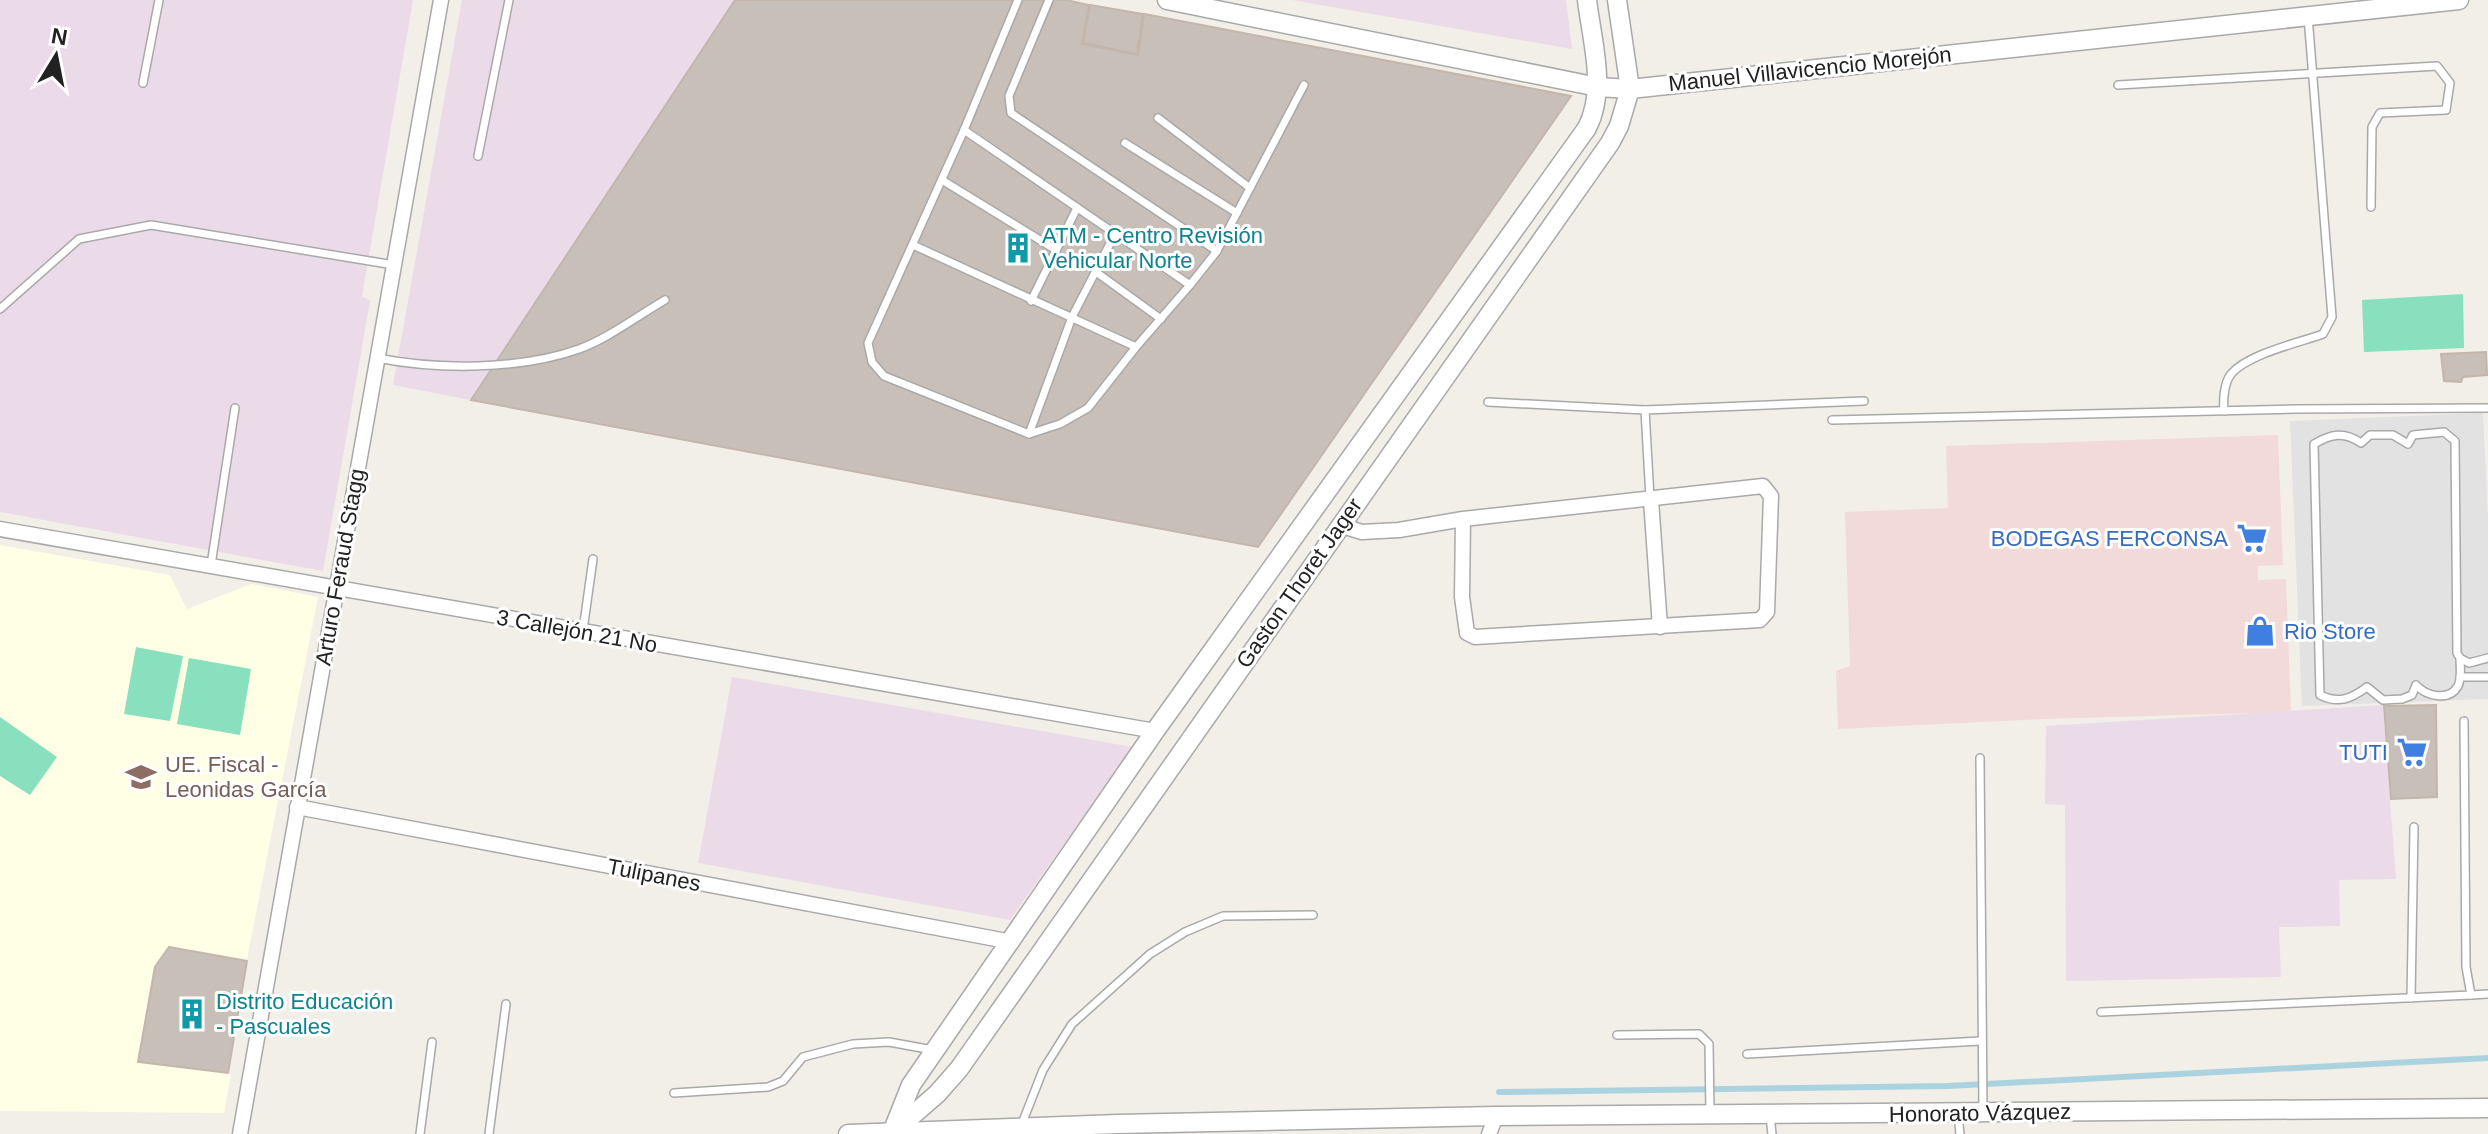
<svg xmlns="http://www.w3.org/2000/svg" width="2488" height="1134" font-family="Helvetica,sans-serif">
<rect width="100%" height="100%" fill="#f2efe9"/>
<path fill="#f2dad9" d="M2278,435L2283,565L2258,566V580L2286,579L2291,712L2043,719L1838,729L1836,671L1850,666L1845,512L1948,508L1946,446Z"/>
<g fill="#ebdbe8">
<path d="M0,0H413L362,296L370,301L323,571L0,512Z"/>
<path d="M462,0H735L471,400L393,385Z"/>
<path d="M1292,0H1566L1572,49Z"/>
<path d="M732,677L1133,747L1010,920L698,863Z"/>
<path d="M2383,705L2396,879L2339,880L2340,926L2279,927L2281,977L2066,981L2065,805L2045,804L2046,726Z"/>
</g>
<path fill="#ffffe5" d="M0,545L170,575L187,609L251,584L318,597L247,959L168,946L154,966L138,1062L231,1074L224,1113L0,1111Z"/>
<g fill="#88e0be">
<path d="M2463,294L2464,348L2364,352L2362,300Z"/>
<path d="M136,647L183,656L170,721L124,714Z"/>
<path d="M189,658L251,669L240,735L177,724Z"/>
<path d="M0,717L57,757L30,795L0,776Z"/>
</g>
<path fill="#e2e2e2" d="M2483,413L2488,518V699L2302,706L2290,421Z"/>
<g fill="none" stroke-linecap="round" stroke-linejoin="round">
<path stroke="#aad3df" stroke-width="6" d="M1499,1092L1948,1086L2488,1058"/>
</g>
<g fill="#c7bfb8" stroke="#c4b6ab" stroke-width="2">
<path d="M735,0H1066L1089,5L1082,44L1138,55L1144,14L1571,96L1258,547L471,400Z"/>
<path d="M1090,5L1143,14L1137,54L1083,43Z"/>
<path d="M2486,352L2487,375L2463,377L2461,382L2444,381L2441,354Z"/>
<path d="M2436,705L2437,797L2391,799L2384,706Z"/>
<path d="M169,947L247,961L228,1073L138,1062L155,967Z"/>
</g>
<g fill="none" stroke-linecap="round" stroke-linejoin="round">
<g stroke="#a9a9a9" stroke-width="10">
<g id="service">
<path d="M143,83L159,0"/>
<path d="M2118,85L2437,66L2450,83L2446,110L2380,113L2372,127L2371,207"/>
<path d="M1158,118L1250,188"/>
<path d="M964,130L1190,285L1217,251L1011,113L1009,96L1049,0"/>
<path d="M1125,143L1237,213"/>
<path d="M478,156L509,0"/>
<path d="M942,180L1056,250"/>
<path d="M913,245L1136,347L1088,408L1060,424L1029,434L884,376L872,362L868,343L964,130L1018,0"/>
<path d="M1217,251L1304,85"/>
<path d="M1096,272L1161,319"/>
<path d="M1031,301L1077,208"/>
<path d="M0,309L79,239L151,225L394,265"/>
<path d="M1136,347L1190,285"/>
<path d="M377,358C439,370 520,370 579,349C607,339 639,315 665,300"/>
<path d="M1488,402L1645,410"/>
<path d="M2224,411C2223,400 2224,383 2231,374C2248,354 2298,343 2323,334L2332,317L2308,16"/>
<path d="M1832,420L2296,409L2488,408"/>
<path d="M1029,434L1072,317L1115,234"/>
<path d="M1650,498L1645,410L1864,401"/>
<path d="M211,565L235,408"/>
<path d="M583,630L593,559"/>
<path d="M2460,658C2460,667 2462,678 2458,686C2449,702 2426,696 2416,685L2412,695L2402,699L2383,700L2367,687C2351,699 2338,704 2320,695L2314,444C2331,434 2344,431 2361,443L2370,435H2393L2408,444L2413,435L2444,432L2455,441L2457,653L2460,658L2469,663L2488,658"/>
<path d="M2460,677H2488"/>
<path d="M2464,721L2466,967L2471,995L2488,994"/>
<path d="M1980,758L1983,1111"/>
<path d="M2411,998L2414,827"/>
<path d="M2101,1012L2471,995"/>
<path d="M1617,1035L1699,1034L1709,1044L1710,1113"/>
<path d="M1747,1054L1980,1041"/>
<path d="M674,1093L768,1087L783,1081L803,1057L853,1044L889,1042L933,1050"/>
<path d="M1958,1115L1960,1134"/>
<path d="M1770,1116L1772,1134"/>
<path d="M1021,1126L1043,1070L1072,1024L1150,954L1185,932L1223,916L1313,915"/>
<path d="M420,1134L432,1042"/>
<path d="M489,1134L506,1004"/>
</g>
</g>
<g stroke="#a9a9a9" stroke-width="17">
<g id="minor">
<path d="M1651,500L1660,627"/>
<path d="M1339,525L1362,532L1399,530L1463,519L1763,486L1771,496L1767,612L1760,620L1475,637L1467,633L1462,597L1463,519"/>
<path d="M0,529L1155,731"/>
<path d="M297,807L1012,942"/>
<path d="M240,1134L441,0"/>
<path d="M1489,1134L1496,1116"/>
</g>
</g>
<g stroke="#a9a9a9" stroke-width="21">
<g id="tertiary">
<path d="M1167,0L1598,87L1630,89L2459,0"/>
<path d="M893,1130L911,1085L1155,731L1587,128C1607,89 1592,42 1587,0"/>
<path d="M892,1133L937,1094L959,1069L1610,143L1619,126L1630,89L1617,0"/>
<path d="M848,1134L1118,1124L1496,1116L2488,1108"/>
</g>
</g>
<use href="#service" stroke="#fff" stroke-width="7"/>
<use href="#minor" stroke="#fff" stroke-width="14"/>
<use href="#tertiary" stroke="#fff" stroke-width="18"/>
</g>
<defs>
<g id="building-bare" transform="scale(2.4)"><path d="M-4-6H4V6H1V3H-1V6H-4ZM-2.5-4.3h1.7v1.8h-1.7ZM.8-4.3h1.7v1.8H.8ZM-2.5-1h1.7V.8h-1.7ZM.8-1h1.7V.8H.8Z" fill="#0f9aa8" stroke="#fff" stroke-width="2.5" paint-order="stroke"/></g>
<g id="supermarket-bare" transform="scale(2.4)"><path d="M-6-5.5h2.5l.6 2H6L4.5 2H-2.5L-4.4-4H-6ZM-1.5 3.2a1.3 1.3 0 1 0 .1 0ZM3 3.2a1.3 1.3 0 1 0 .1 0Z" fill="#3f7fe0" stroke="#fff" stroke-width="2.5" paint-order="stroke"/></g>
<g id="shop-bare" transform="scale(2.4)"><path d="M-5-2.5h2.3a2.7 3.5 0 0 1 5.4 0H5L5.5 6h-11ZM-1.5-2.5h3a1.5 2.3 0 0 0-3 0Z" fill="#3f7fe0" stroke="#fff" stroke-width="2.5" paint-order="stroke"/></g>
<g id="school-bare" transform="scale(2.4)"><path d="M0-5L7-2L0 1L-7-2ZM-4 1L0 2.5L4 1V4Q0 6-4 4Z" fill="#8d6e63" stroke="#fff" stroke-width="2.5" paint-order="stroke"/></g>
</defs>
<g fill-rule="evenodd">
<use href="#building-bare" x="1018" y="248"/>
<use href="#supermarket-bare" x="2252" y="538"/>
<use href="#shop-bare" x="2260" y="631"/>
<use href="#supermarket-bare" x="2412" y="752"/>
<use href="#school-bare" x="141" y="777"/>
<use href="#building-bare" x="192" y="1014"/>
</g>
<g text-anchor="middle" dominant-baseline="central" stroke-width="6" stroke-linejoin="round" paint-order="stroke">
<g font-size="22" fill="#222" stroke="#fff">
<text transform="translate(1810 69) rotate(-6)">Manuel Villavicencio Morejón</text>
<text transform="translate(340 567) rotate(-80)">Arturo Feraud Stagg</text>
<text transform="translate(1299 583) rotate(-55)">Gaston Thoret Jager</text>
<text transform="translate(577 631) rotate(10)">3 Callejón 21 No</text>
<text transform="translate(654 875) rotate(11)">Tulipanes</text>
<text transform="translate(1980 1113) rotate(-1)">Honorato Vázquez</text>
</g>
<g font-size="22" fill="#0d838f" stroke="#fff" text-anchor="start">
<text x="1042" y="235">ATM - Centro Revisión<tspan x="1042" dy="25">Vehicular Norte</tspan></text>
<text x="216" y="1001">Distrito Educación<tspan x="216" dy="25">- Pascuales</tspan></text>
</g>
<g font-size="22" fill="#366cbe" stroke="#fff" text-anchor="end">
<text x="2228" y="538">BODEGAS FERCONSA</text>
<text x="2284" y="631" text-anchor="start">Rio Store</text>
<text x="2388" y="752">TUTI</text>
</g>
<g font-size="22" fill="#785e54" stroke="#fff" text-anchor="start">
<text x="165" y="764">UE. Fiscal -<tspan x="165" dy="25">Leonidas García</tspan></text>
</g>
</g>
<g transform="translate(56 56) rotate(10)" stroke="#ffffff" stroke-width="6" paint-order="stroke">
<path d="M0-6L14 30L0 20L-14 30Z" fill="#222222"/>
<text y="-12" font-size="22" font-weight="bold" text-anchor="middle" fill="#222222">N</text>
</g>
</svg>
